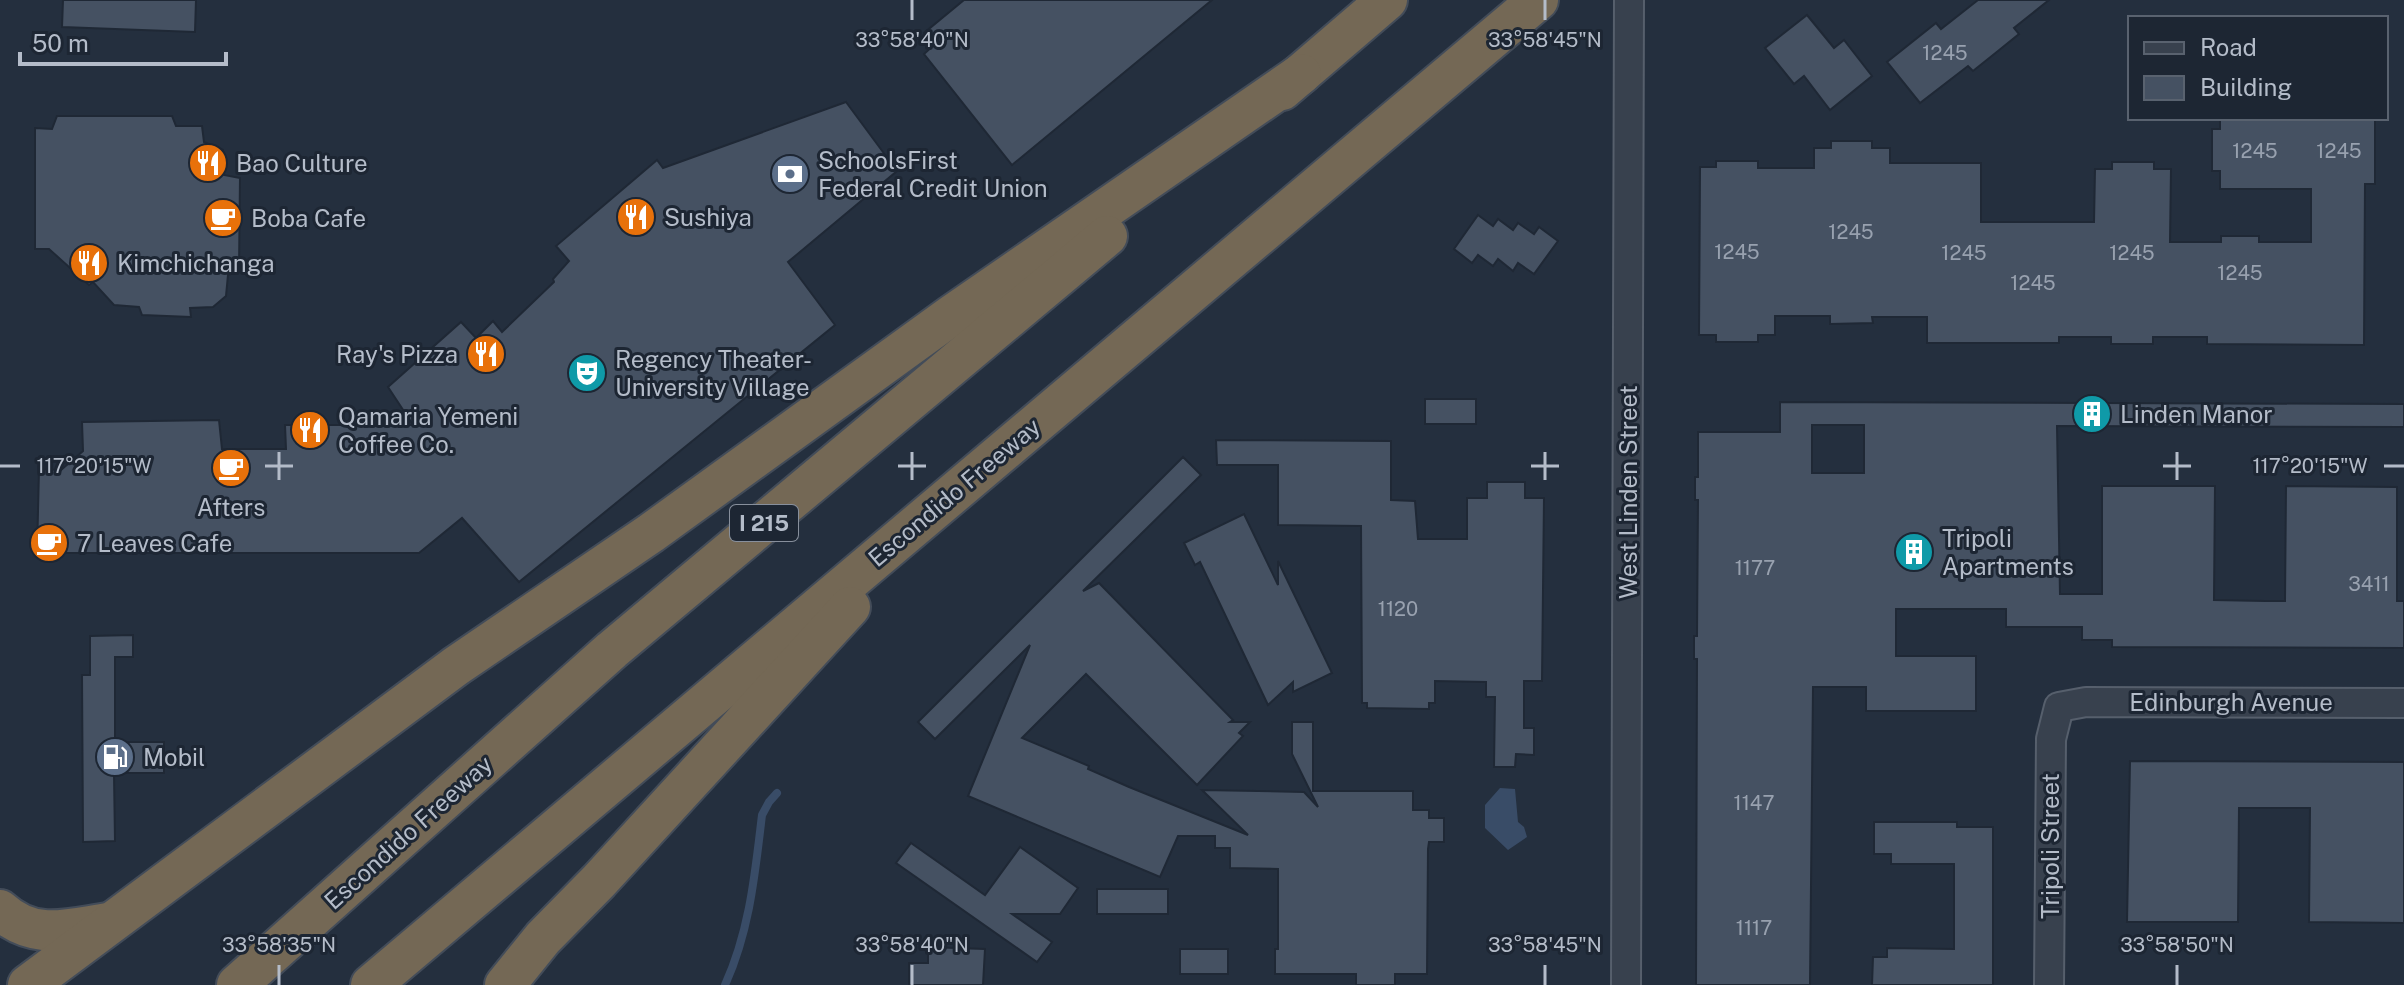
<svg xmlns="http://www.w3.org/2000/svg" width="2404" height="985" font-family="'Public Sans',sans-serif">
<rect width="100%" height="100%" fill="#242f3e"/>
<path fill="#394c67" d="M1500,788L1515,789L1518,822L1524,827L1527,837L1508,850L1485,828V805Z"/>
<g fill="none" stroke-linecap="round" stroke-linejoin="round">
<path stroke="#394c67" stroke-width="8" d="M725,985C750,930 755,873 762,815L769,802L777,793"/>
</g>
<g fill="#455162" stroke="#1f2835" stroke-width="2" fill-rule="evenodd">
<path d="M63,0H196L195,32L62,27Z"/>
<path d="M964,0H1212L1012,165L924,54L934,45L924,33Z"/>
<path d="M1978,0H2049L2014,28L2019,34L1998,51L1973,71L1968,66L1920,103L1887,62L1936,23L1941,29Z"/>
<path d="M1807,15L1834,48L1844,40L1872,76L1830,110L1804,76L1794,84L1765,48Z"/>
<path d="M846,102L897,171L788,262L835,325L519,582L462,518L419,553H37L39,469L61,470L83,451L82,422L219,420L222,449H286L285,425H413L388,387L461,322L476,338L493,321L502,332L554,282L553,279L569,261L556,246L657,160L663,168Z"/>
<path d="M57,116H172L176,126H202L204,142L223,150L224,175L240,178L239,271L228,275L226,296L213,307L190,308L191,317L142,315L139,307L114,305L93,282L89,285L49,249H35V128L52,129Z"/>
<path d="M2220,118H2375V184H2365L2364,345L2207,344V337H2153V344H2111V337H2059V343H1927V317H1872L1873,323L1830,324V316H1775V335H1758V342H1716V335H1699L1700,167H1716V161H1758V168H1814V148H1831V141H1872V148H1890V163H1981V222H2094L2095,169H2112V162H2154V169H2171L2170,242H2221V236H2259V242H2311V189H2220V171H2212V129H2220Z"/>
<path d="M1478,215L1493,226L1498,219L1513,230L1518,223L1534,234L1539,227L1558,241L1534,274L1518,263L1513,271L1498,259L1493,266L1478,255L1472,263L1454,249Z"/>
<rect x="1425" y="399" width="51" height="25"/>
<path d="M1780,402L2404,404V427L2057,426L2060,594H2102V486H2215L2214,600L2265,601H2285L2286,486L2397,487V601H2404V648L2112,647V640H2082V627H2006V609H1896V656H1976V711H1866V687H1813L1810,985H1696L1697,659H1694V636H1697L1698,500H1695V477H1698V432H1780ZM1812,425H1864V473H1812Z"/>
<path d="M1216,440L1391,441V500L1415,501L1418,539H1467V498H1487V482H1525V498H1544L1542,681H1524V728H1534V755L1516,754L1515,767H1494L1495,697H1486V682L1435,681V703H1429V709L1367,708V703H1362L1361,526L1278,525V465H1217Z"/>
<path d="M1183,457L1201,475L1083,591L1099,583L1233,720L1230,722H1250L1239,733L1243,736L1197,785L1086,674L1022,738L1089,766L1088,769L1129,787L1248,835L1202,790L1304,792L1318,807L1292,754V722H1313V791H1413V810H1429V818H1444V842H1429L1428,849L1427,974H1395V985H1356V974H1275V949H1278V869L1230,868V848H1215V836H1178L1160,877L968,796L1030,645L935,739L918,722Z"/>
<path d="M1244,514L1278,585V561L1332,673L1293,692V682L1268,705L1200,562L1195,565L1184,543Z"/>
<path d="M133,635V657H115V742H164V773H114L115,841L83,842L82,675H90V636Z"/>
<path d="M2130,761L2404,762V923L2309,922L2310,808H2239L2238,922H2127Z"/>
<path d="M1874,822H1957V827H1993V985H1872L1873,957H1887V948L1954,949V864H1891V854H1874Z"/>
<path d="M911,843L985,895L1020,847L1078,888L1060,914H1012L1052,942L1037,962L896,863Z"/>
<rect x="1097" y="889" width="71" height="25"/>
<path d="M928,947L985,949L983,985H909V963H928Z"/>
<rect x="1180" y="949" width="48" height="25"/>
</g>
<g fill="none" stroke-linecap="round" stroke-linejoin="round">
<g stroke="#565f6c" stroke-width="32">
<g id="minor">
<path d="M1626,985L1629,0"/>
<path d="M2049,985L2051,739L2059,707L2086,702L2404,703"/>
</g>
</g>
<g stroke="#434c59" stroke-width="44">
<g id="highway">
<path d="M1282,90L1387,0"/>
<path d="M0,910C34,941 67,929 108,923"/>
<path d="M28,985L456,666L651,533L952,315L1301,74"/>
<path d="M237,985L612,650L1107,236"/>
<path d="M371,985L1538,0"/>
<path d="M505,985L543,938L599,881L850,607"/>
</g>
</g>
<use href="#minor" stroke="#38414e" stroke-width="28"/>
<use href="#highway" stroke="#746855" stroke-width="40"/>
</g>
<path fill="none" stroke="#b4bcc9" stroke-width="3" d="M912,0V20M1545,0V20M279,452V480M912,452V480M1545,452V480M2177,452V480M0,466H20M265,466H293M898,466H926M1531,466H1559M2163,466H2191M2384,466H2404M279,965V985M912,965V985M1545,965V985M2177,965V985"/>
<defs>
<g id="restaurant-disc" transform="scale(2)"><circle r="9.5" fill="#e8710a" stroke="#1d2633"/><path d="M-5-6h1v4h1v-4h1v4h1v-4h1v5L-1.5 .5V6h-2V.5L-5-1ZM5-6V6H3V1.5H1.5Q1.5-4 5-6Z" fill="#fff"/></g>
<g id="bank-disc" transform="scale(2)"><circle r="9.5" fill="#5c6f8a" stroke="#1d2633"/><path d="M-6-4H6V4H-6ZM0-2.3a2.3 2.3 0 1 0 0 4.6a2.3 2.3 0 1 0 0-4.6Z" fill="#fff"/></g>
<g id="cafe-disc" transform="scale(2)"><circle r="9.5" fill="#e8710a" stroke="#1d2633"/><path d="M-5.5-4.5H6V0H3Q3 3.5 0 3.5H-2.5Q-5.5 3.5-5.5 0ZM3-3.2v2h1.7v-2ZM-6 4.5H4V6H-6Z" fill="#fff"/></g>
<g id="theatre-disc" transform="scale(2)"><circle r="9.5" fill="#0f9aa8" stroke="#1d2633"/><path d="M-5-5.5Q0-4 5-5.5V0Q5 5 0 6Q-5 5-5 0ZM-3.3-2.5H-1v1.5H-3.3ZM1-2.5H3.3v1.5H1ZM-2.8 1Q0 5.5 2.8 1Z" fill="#fff"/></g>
<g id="building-disc" transform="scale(2)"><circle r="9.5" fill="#0f9aa8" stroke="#1d2633"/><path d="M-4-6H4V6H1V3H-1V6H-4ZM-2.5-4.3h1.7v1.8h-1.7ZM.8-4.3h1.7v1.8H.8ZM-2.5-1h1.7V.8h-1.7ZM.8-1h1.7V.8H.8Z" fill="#fff"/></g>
<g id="fuel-disc" transform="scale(2)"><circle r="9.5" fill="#5c6f8a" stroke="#1d2633"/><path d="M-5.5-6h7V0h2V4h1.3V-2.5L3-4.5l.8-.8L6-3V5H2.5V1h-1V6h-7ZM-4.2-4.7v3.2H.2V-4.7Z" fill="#fff"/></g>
</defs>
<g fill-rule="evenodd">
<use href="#restaurant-disc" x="208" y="163"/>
<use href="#bank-disc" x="790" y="174"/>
<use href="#restaurant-disc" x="636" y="217"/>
<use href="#cafe-disc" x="223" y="218"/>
<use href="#restaurant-disc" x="89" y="263"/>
<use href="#restaurant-disc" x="486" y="354"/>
<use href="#theatre-disc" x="587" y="373"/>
<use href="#building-disc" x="2092" y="414"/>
<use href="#restaurant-disc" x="310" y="430"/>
<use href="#cafe-disc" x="231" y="468"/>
<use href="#cafe-disc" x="49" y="543"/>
<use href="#building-disc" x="1914" y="552"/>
<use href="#fuel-disc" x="115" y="757"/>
</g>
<g text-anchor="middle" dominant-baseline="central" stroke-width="6" stroke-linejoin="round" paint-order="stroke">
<g font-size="20" fill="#98a1af">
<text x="1945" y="53">1245</text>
<text x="2255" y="151">1245</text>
<text x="2339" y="151">1245</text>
<text x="1851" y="232">1245</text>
<text x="1737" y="252">1245</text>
<text x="1964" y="253">1245</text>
<text x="2132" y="253">1245</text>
<text x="2240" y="273">1245</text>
<text x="2033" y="283">1245</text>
<text x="1755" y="568">1177</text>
<text x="2369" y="584">3411</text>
<text x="1398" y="609">1120</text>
<text x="1754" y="803">1147</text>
<text x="1754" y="928">1117</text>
</g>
<rect fill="#1d2633" stroke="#878f9c" stroke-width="2" x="730" y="505" width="68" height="36" rx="6"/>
<g font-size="22" font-weight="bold" fill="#b4bcc9">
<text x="764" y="523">I 215</text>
</g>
<g font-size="24" fill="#b4bcc9" stroke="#1d2633" text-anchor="start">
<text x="818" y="160">SchoolsFirst<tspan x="818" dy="28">Federal Credit Union</tspan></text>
<text x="236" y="163">Bao Culture</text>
<text x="664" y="217">Sushiya</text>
<text x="251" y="218">Boba Cafe</text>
<text x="117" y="263">Kimchichanga</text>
<text x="458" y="354" text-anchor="end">Ray's Pizza</text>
<text x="615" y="359">Regency Theater-<tspan x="615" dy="28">University Village</tspan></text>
<text x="2120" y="414">Linden Manor</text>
<text x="338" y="416">Qamaria Yemeni<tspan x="338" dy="28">Coffee Co.</tspan></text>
<text x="231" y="507" text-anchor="middle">Afters</text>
<text x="1942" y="538">Tripoli<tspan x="1942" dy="28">Apartments</tspan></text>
<text x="77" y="543">7 Leaves Cafe</text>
<text x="143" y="757">Mobil</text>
</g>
<g font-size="24" fill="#b4bcc9" stroke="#1d2633">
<text transform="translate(954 492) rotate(-40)">Escondido Freeway</text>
<text transform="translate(1628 492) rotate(-90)">West Linden Street</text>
<text x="2231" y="702">Edinburgh Avenue</text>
<text transform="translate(408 832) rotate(-42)">Escondido Freeway</text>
<text transform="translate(2050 846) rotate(-90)">Tripoli Street</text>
</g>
</g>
<g font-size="20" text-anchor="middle" fill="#b4bcc9" stroke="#1d2633" stroke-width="6" stroke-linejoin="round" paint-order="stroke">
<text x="912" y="47">33°58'40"N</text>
<text x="1545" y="47">33°58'45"N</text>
<text x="2310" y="473">117°20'15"W</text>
<text x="94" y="473">117°20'15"W</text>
<text x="279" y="952">33°58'35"N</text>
<text x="912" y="952">33°58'40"N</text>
<text x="1545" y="952">33°58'45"N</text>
<text x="2177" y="952">33°58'50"N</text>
</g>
<rect x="2128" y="16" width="260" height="104" fill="#1d2633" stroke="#59626f" stroke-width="2"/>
<rect x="2144" y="42" width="40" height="12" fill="#38414e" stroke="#59626f" stroke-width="2"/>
<text x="2200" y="56" font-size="24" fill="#b4bcc9">Road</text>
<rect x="2144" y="76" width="40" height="24" fill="#455162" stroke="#59626f" stroke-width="2"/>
<text x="2200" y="96" font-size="24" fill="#b4bcc9">Building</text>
<path d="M20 52v12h206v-12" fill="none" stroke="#b4bcc9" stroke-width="4"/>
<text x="32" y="52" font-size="24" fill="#b4bcc9" stroke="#1d2633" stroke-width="6" paint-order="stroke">50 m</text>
</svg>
